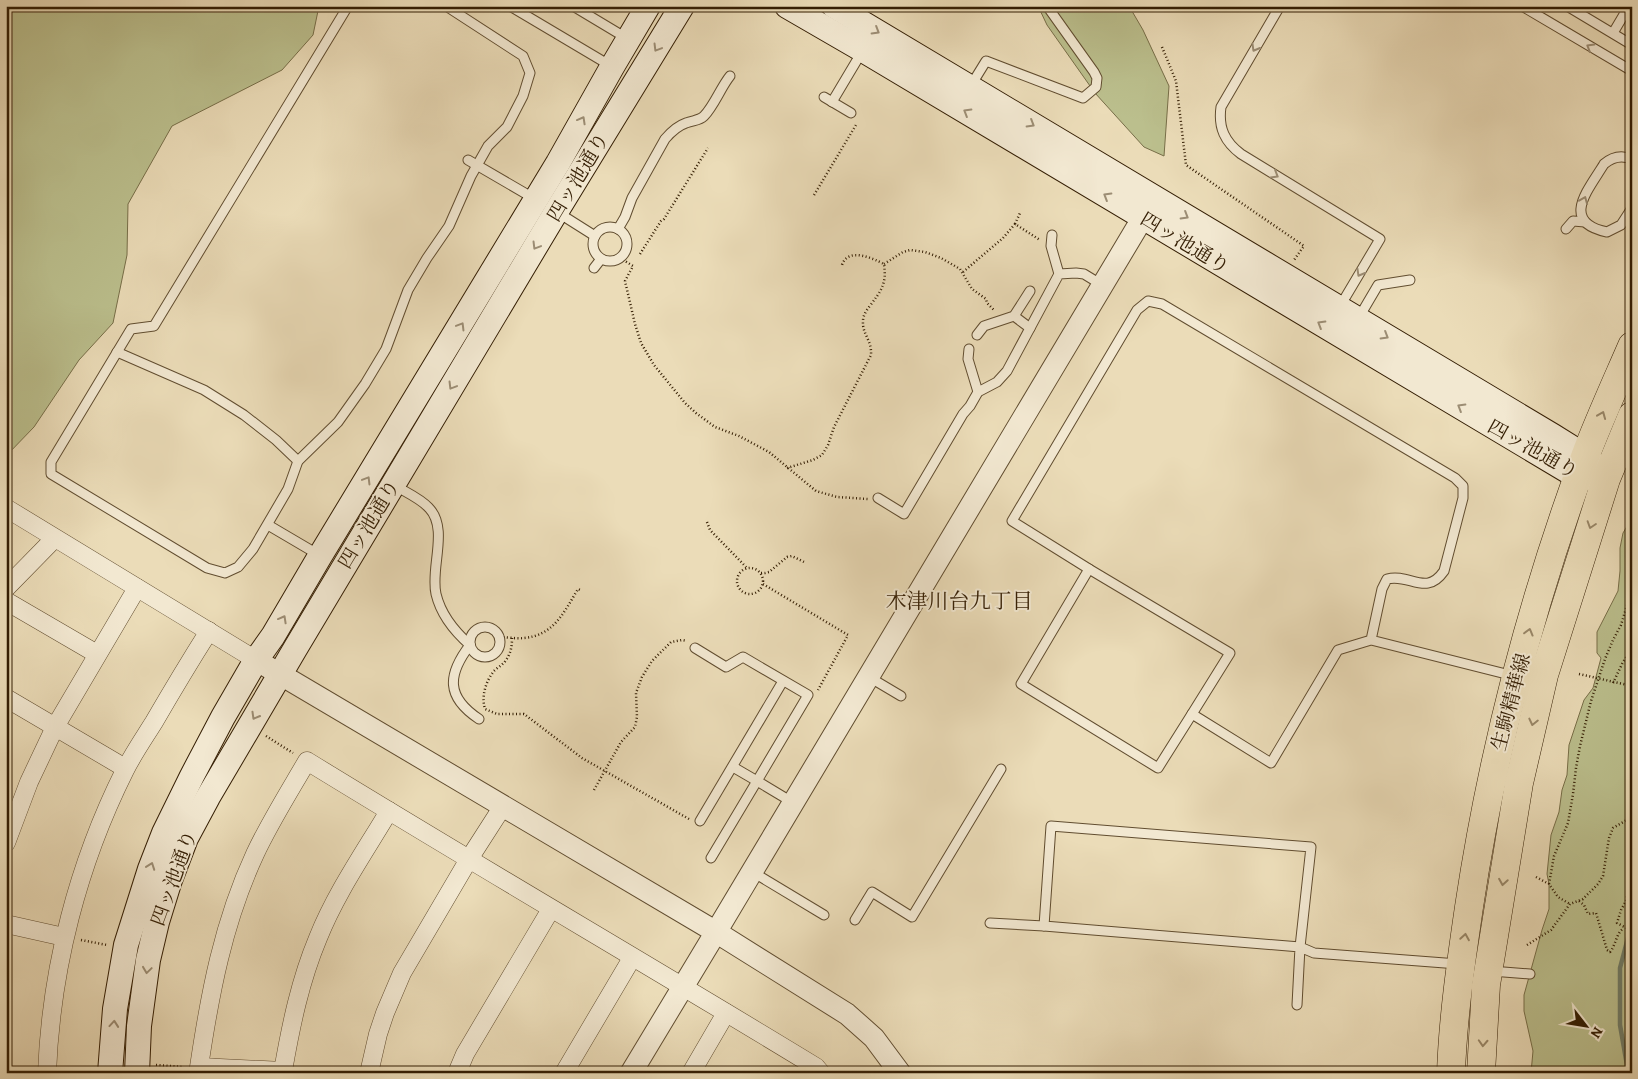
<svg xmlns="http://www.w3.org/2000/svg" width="1638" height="1079" font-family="Alegreya,'Noto Serif JP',serif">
<rect width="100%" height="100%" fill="#ebdcb8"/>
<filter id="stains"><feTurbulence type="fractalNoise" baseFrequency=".004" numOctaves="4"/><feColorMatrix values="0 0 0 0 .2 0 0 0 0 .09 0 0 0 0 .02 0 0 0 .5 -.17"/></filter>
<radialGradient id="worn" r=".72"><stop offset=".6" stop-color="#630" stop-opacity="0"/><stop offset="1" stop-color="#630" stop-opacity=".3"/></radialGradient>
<g fill="#bbbf8d" stroke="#776e48">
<path d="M6,6H319L313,35L282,70L172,126L128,204L127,255L113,323L79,360L34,427L6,456Z"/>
<path d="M1038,6H1129L1143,30L1169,86L1164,156L1144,147L1095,93L1047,25Z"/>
<path d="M1632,518V1073H1531L1533,1051L1524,1011V995L1542,930L1549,909V884L1547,874L1551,835L1559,812L1562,790L1567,775L1569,745L1584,700L1593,688L1601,658L1597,653V632L1618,591L1620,571V548L1623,533Z"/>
</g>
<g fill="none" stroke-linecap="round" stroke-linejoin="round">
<path stroke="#707c67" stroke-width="4.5" d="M1630,930L1620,968V1025L1627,1065L1632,1073"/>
<g stroke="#614d30" stroke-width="11">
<g id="service">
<path d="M348,6L154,326L131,329L51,462V474L207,568L225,573L238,567L253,549L288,489L298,461L338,422L365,384L386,349L408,290L427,258L449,226L471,176L488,146L507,127L523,96L530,73L523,56L446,6"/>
<path d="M510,6L611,66"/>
<path d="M573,6L628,39"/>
<path d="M1280,6L1221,107C1218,128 1225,142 1241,154L1380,239L1339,308"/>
<path d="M1522,6L1632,71"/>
<path d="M1567,6L1632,45"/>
<path d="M1613,33L1629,6"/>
<path d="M970,87L986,61L1083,98L1096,87L1097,78L1094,72L1047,6"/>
<path d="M824,97L851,113"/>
<path d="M832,102L863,50"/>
<path d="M1632,159C1622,155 1612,157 1604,164C1589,189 1559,222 1607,232L1621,225L1632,208"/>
<path d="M468,160L535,199"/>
<path d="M557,212L595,236"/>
<circle cx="610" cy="244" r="17"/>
<path d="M618,229L625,217L632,198L665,139C671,132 677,126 686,123C693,120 699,121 704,116C714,106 721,87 730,76"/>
<path d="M1566,229L1573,221L1585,222"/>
<path d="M1052,235L1051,246L1059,274"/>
<path d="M594,268L601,259"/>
<path d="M1014,316L1030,328"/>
<path d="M1358,319L1378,285L1410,280"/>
<path d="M977,335L984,326L1014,316L1030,291"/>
<path d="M969,349L968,359L978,392"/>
<path d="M117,352L204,390L244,415L276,440L298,461"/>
<path d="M394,485C405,492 420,498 429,508C449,529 430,568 436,594C441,615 454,631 470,645C447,675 446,697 479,719"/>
<path d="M878,498L904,514L963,414L970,406L978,392L997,382L1007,371L1059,274L1076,273L1084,274L1102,285"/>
<path d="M268,525L319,555"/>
<path d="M1089,569L1230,653L1192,714"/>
<circle cx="485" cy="642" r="15"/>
<path d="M1371,640L1382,589L1387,579C1410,573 1426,597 1444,571L1463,498V486L1455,478L1162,304L1148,301L1137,310L1012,521L1089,569L1021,684L1158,768L1192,714L1271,763L1338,650L1371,640L1514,676"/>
<path d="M695,648L726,667L743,657L808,695L757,781L792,802"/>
<path d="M869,677L901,696"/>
<path d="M700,821L783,681"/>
<path d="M711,858L757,781L733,767"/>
<path d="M751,871L824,915"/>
<path d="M855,920L872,892L912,917L1001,769"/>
<path d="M990,923L1044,926"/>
<path d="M1491,971L1530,974"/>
<path d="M1297,1005L1300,947L1311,847L1051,826L1044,926L1300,947L1314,953L1458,964"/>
</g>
</g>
<g stroke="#614d30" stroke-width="19">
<g id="minor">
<path d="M6,508L256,660"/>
<path d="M6,588L54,539"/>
<path d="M6,601L97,654"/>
<path d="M6,698L125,768"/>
<path d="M6,843L29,782L55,727L137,588"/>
<path d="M6,924L64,937"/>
<path d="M283,1071C291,1025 300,981 318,938C336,893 364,853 389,811"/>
<path d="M47,1073C51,968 78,864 125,770C133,754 144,738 154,722C172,691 190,661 209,631"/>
<path d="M283,1073V1071L199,1067C210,993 223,923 255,854C270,822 289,792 307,761C476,865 647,964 816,1067L821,1073"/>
<path d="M369,1073L378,1034L385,1013L402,973L469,859L503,806"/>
<path d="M457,1073L465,1054L551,909"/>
<path d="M564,1073L632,958"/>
<path d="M691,1073L726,1013"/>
</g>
</g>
<g stroke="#614d30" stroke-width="23">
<g id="tertiary">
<path d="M256,660L716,932L631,1073"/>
<path d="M900,1073L874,1038L847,1014L716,932L1151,204"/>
</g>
</g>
<g stroke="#331d03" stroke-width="26">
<g id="secondary">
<path d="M787,6L863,50L1578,477L1596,478"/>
<path d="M834,6L1553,436L1585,456L1597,468"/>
<path d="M110,1073L115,1009L126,945L150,869L164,833L192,776L223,717L256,660L273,636L320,556L558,163L612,67L648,6"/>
<path d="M137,1073L139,1026L148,960L157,922L170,880L186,838L208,797L295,649L556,212L682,6"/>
</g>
</g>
<g stroke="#331d03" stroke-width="29">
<g id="primary">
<path d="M1451,1073C1453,1017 1461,962 1469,907C1492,754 1531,603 1585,457C1599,420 1616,383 1632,346"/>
<path d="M1481,1073L1486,985L1519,783L1544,675L1606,479L1632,416"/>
</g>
</g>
<g stroke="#331d03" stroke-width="2.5" stroke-dasharray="1 2.5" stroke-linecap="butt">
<path d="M1162,47L1176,81L1186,165L1304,246L1294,260"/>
<path d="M814,195L856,125L855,123"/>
<path d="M1015,224L1020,213"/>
<path d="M640,254L661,221L664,219L708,148"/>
<path d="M620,258L633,266L625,281L635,324L641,343L654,365L685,403L696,413L715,427L739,436L769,452L816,491L837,497L868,499"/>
<path d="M884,264L903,252L910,250L925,252L941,258L960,269L972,289L986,299L987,303L994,310"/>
<path d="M963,272L1003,238L1015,224L1040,240"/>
<path d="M787,468L813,460L822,455L828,445L834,427L871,355C872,340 862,334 863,321C863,316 866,311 869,307C881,291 887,284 884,264C872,258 848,247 842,265"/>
<path d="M1627,497L1632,499"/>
<path d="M707,522L710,530L747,568"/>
<circle cx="750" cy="581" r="13"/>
<path d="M761,573H765L769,572L787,557L792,556L806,563"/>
<path d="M763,584L848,635L818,690"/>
<path d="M500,637C507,637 516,639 523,638C554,636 564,612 578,589L582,591"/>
<path d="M512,638C512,646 511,653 506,660C503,665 498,667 494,671C486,681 481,696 485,709L497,714H524L582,758L689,819"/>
<path d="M1579,674L1632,686"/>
<path d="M1613,683L1623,662L1632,649"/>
<path d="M266,736L293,753"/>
<path d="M594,790L621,742L635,727L637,717L636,693L642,677L652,661L671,642L682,640L687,641"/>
<path d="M1632,835V842"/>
<path d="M1536,877L1549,884L1558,897L1570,904"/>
<path d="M1549,884L1554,856L1568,823L1573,794L1576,768L1580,746L1591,701L1605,659L1613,640L1621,625L1632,589"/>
<path d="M1632,884L1629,887L1626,901L1621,910L1617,923L1632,931"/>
<path d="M1579,901L1584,905L1588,914L1596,913L1607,950L1610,952C1616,945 1616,933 1624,928"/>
<path d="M81,940L107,945"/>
<path d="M1527,945L1551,930L1570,904L1583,899L1598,884L1603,876L1609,838L1613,828L1632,817"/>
<path d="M1632,1015C1627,1026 1627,1041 1632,1052"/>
<path d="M156,1065L183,1067"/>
</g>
<use href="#service" stroke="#f2e8d1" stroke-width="9"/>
<use href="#minor" stroke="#f2e8d1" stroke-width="18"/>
<use href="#tertiary" stroke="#f2e8d1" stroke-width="21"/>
<use href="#secondary" stroke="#f2e8d1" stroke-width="24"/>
<use href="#primary" stroke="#ebdcb8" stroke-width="28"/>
</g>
<defs><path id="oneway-chevron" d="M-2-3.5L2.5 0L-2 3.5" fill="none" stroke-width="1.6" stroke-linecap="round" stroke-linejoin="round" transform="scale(1.25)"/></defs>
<g stroke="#9c8d74">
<use href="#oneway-chevron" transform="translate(876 31) rotate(31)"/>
<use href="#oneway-chevron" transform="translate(1590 47) rotate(-149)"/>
<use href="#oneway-chevron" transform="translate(657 48) rotate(121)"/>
<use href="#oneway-chevron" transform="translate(1255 48) rotate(120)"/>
<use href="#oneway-chevron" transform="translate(967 112) rotate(-149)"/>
<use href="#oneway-chevron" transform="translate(582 120) rotate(-61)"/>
<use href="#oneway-chevron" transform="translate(1031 124) rotate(31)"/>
<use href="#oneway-chevron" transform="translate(1275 175) rotate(31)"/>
<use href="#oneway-chevron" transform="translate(1107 196) rotate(-149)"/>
<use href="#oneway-chevron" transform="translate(1584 200) rotate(-68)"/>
<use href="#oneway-chevron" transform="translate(1185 216) rotate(31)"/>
<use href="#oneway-chevron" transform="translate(536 246) rotate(121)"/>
<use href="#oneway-chevron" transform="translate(1360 273) rotate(120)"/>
<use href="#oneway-chevron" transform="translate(1321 324) rotate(-149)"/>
<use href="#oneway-chevron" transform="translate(461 326) rotate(-59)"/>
<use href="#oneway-chevron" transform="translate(1385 336) rotate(31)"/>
<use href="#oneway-chevron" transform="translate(452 386) rotate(121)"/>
<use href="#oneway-chevron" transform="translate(1461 407) rotate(-149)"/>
<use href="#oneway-chevron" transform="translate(367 480) rotate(-59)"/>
<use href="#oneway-chevron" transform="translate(283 619) rotate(-61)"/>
<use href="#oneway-chevron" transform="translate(255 716) rotate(120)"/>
<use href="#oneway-chevron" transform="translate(151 866) rotate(-70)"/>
<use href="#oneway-chevron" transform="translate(147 970) rotate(98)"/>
<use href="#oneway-chevron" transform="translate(114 1024) rotate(-85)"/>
</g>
<g stroke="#988667">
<use href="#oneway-chevron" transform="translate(1602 415) rotate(-68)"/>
<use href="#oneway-chevron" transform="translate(1591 525) rotate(108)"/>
<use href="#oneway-chevron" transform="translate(1529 632) rotate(-75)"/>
<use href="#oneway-chevron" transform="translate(1533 722) rotate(103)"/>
<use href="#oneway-chevron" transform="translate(1503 882) rotate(99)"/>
<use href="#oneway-chevron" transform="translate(1465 937) rotate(-81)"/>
<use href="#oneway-chevron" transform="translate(1483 1043) rotate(93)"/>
</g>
<g text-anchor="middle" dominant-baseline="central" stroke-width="4" stroke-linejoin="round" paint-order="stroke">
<g font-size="20" fill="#331d03" stroke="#f2e8d1">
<text transform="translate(578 177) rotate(-59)">四ッ池通り</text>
<text transform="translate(1185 243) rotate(31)">四ッ池通り</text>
<text transform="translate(1533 449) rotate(29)">四ッ池通り</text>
<text transform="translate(369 524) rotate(-59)">四ッ池通り</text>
<text transform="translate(1511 702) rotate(-75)">生駒精華線</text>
<text transform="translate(174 878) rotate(-70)">四ッ池通り</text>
</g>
<g font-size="21" fill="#331d03" stroke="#f2e8d1">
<text x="959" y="601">木津川台九丁目</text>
</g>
</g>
<rect width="1638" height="1079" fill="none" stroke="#ebdcb8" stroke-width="25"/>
<rect x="8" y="8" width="1623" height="1064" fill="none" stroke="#331d03" stroke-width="2.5"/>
<rect x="12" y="12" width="1613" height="1054" fill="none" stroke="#331d03"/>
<g transform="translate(1586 1026) rotate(121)" stroke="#f2e8d1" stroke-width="4" paint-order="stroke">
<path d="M0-4L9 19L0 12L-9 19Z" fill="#331d03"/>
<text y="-8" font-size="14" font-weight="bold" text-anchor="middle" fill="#331d03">N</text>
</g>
<rect width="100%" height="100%" filter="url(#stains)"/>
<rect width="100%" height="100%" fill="url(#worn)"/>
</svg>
